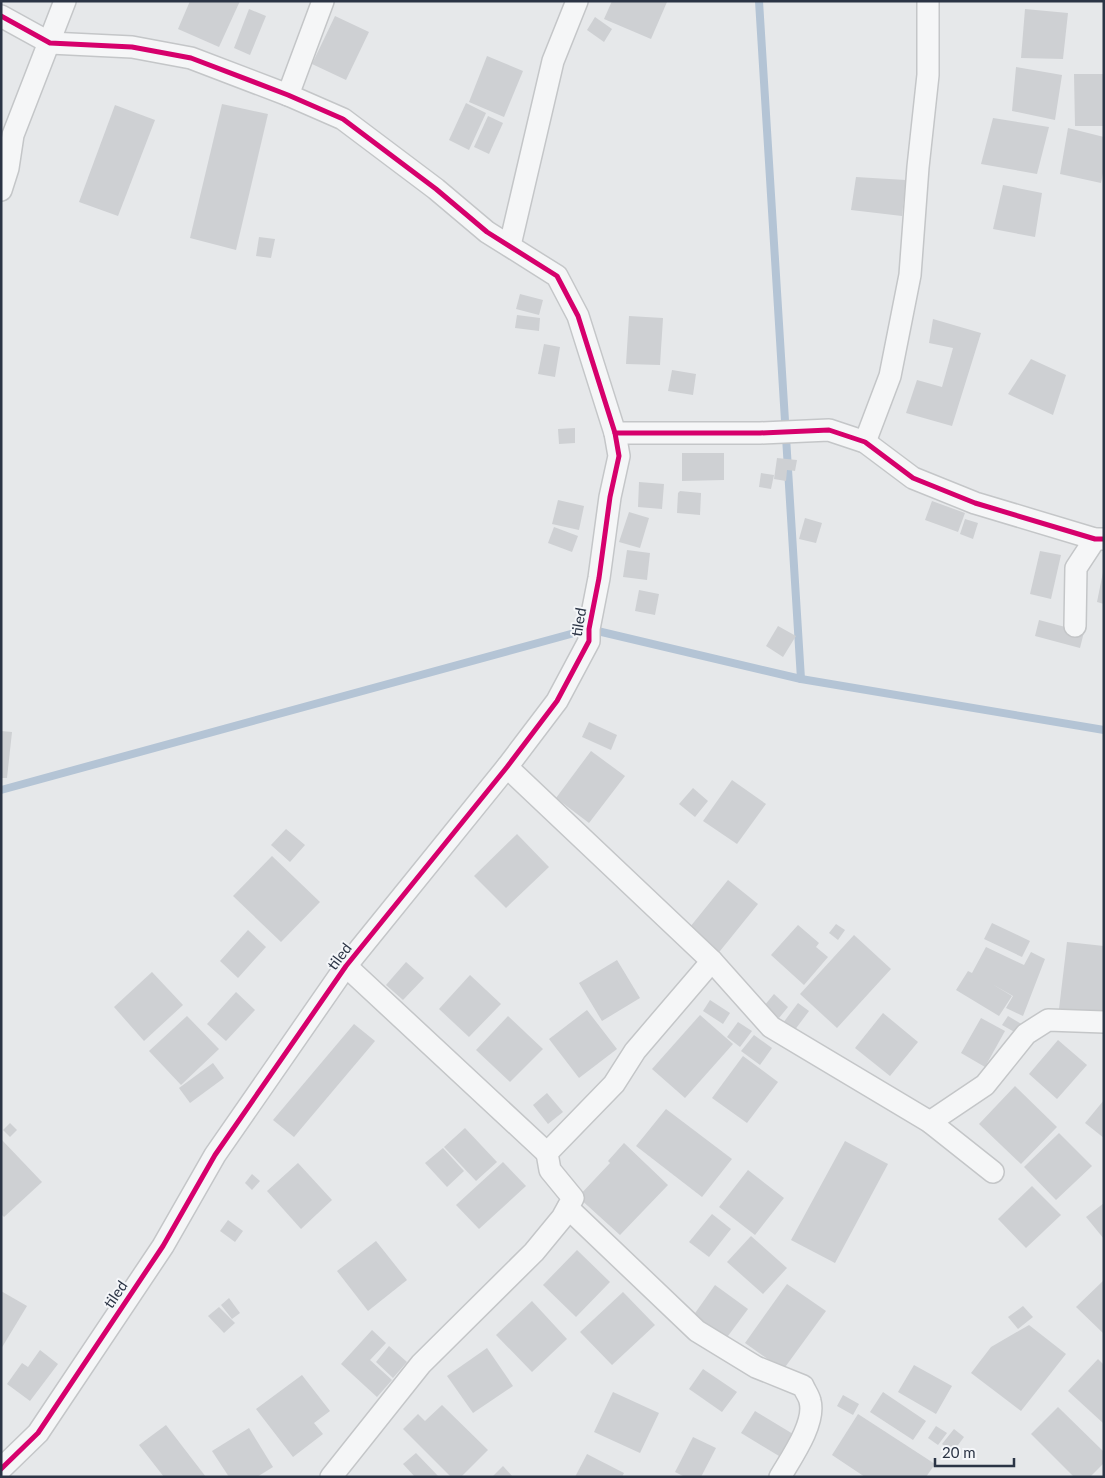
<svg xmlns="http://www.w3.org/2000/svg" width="1105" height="1478" font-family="Lato,sans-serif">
<rect width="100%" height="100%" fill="#e6e8ea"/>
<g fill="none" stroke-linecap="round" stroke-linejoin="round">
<g stroke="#b4c4d5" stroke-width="8">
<path d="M759,1L801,679"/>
<path d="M1,790L589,629L801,679L1104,730"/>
</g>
</g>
<g fill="#ced0d3">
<path d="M190,1H240L219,47L178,29Z"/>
<path d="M612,1H666L667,2L651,39L604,19Z"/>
<path d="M249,9L266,16L250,55L234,48Z"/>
<path d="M1025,9L1068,13L1063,59L1021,58Z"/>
<path d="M335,16L369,32L346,80L312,64Z"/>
<path d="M595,17L612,29L604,42L587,30Z"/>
<path d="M487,56L523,71L504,117L469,102Z"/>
<path d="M1016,67L1062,75L1055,120L1012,111Z"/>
<path d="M1074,74H1104V126H1075Z"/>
<path d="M466,103L486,113L469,150L449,140Z"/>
<path d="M222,104L268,114L236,250L190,238Z"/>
<path d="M115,105L155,120L118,216L79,202Z"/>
<path d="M488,116L503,123L489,154L474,147Z"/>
<path d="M993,118L1049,127L1037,174L981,164Z"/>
<path d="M1068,128L1104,137V168L1101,183L1060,174Z"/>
<path d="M856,177L906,180L902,216L851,210Z"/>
<path d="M1003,185L1042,193L1035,237L993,229Z"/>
<path d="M259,237L275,239L271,258L256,256Z"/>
<path d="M520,294L543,300L539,315L516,309Z"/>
<path d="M517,315L540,318L539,331L515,328Z"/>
<path d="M629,316L663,318L660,365L626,364Z"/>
<path d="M933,319L981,333L952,426L906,413L917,380L942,387L953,348L929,343Z"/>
<path d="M544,344L560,347L555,377L538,374Z"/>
<path d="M1031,359L1066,375L1053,415L1008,394Z"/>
<path d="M672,370L696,374L693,395L668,391Z"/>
<path d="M575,428V443L559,444L558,429Z"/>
<path d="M682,453H724V480L682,481Z"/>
<path d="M777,458L797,460L795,471L787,470L786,481L774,479Z"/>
<path d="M761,473L774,475L771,489L759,487Z"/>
<path d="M639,482L664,484L662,509L638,507Z"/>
<path d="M680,491L701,493L700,515L677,513L678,493Z"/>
<path d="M558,500L584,506L579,530L552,524Z"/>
<path d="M932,501L965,513L958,532L925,520Z"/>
<path d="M629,512L649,518L640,548L619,542Z"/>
<path d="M805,518L822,523L816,543L799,539Z"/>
<path d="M965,519L978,523L973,539L960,534Z"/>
<path d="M554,527L578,536L572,552L548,543Z"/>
<path d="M627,550L650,553L647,580L623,577Z"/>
<path d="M1040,551L1061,555L1051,599L1030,594Z"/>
<path d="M1103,572H1104V604L1097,602Z"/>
<path d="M639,590L659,594L655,615L635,611Z"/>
<path d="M1039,620L1084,632L1080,648L1035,636Z"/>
<path d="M778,626L796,636L783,657L766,646Z"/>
<path d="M589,722L617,735L611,750L582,737Z"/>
<path d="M1,731L12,732L7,778H1Z"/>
<path d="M591,751L625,776L589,823L556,798Z"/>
<path d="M732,780L766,804L737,844L703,821Z"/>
<path d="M693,788L708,801L695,817L679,804Z"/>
<path d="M286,829L305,845L290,862L271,845Z"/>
<path d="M517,834L549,867L506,908L474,876Z"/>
<path d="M272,856L320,902L281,942L233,896Z"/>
<path d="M728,880L758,904L716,956L686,932Z"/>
<path d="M992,923L1030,941L1022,957L984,939Z"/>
<path d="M836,924L845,930L838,940L829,933Z"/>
<path d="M798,925L819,943L816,947L828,957L804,985L771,955Z"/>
<path d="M248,930L266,947L238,978L220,961Z"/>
<path d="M854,935L891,969L837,1028L800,994Z"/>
<path d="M1067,942L1104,946V1014L1059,1009Z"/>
<path d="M986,947L1024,965L1031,952L1045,959L1023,1016L1006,1008L1013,996L992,984L1012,996L999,1016L956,990L968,971L972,973Z"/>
<path d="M617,960L640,998L602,1021L579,983Z"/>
<path d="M406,962L424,978L403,1000L386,985Z"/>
<path d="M152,972L183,1005L144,1041L114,1007Z"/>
<path d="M470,975L501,1004L469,1037L439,1009Z"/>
<path d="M236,992L255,1010L226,1041L207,1024Z"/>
<path d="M774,994L788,1007L779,1018L764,1006Z"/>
<path d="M710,1000L730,1013L723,1024L703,1011Z"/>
<path d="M798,1003L809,1011L794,1031L783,1023Z"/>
<path d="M587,1010L617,1049L579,1078L549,1039Z"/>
<path d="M883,1013L918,1042L890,1076L855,1048Z"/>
<path d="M700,1015L733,1044L685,1098L652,1069Z"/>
<path d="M187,1016L219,1049L181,1085L149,1051Z"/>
<path d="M508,1016L543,1049L510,1082L476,1050Z"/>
<path d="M1008,1016L1023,1025L1018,1034L1002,1025Z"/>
<path d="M981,1018L1005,1031L985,1067L961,1053Z"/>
<path d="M738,1022L752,1031L740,1047L727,1037Z"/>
<path d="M354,1024L375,1041L294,1137L273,1120Z"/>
<path d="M754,1035L772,1048L760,1065L741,1051Z"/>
<path d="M1058,1040L1087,1065L1057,1099L1029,1074Z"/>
<path d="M743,1056L778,1082L747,1123L712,1098Z"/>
<path d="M213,1063L224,1078L190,1103L179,1088Z"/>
<path d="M1015,1086L1057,1127L1021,1164L979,1124Z"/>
<path d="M547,1093L563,1112L548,1124L533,1105Z"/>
<path d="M1104,1100V1138L1085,1123Z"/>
<path d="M666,1109L732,1159L702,1197L636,1146Z"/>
<path d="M10,1123L17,1130L10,1137L3,1130Z"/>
<path d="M465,1128L497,1162L476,1181L444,1147Z"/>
<path d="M1059,1133L1092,1166L1056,1200L1024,1167Z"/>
<path d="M1,1139L42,1182L4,1217L1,1214Z"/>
<path d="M845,1141L888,1164L835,1263L791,1240Z"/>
<path d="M624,1143L668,1185L620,1235L578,1197L610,1163L608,1161Z"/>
<path d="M443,1148L464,1171L447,1187L425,1163Z"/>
<path d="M503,1162L526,1186L479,1229L456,1205Z"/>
<path d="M298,1163L332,1200L301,1229L267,1191Z"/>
<path d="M748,1170L784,1198L755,1235L719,1207Z"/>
<path d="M252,1174L260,1181L252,1190L245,1183Z"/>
<path d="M1032,1186L1061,1215L1026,1248L998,1219Z"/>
<path d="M1104,1203V1239L1086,1217Z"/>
<path d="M712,1214L731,1229L709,1257L689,1242Z"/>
<path d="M228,1220L243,1231L235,1242L220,1231Z"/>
<path d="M751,1236L787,1268L763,1294L727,1262Z"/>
<path d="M376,1241L407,1280L368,1311L337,1271Z"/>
<path d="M577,1250L610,1282L576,1317L543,1285Z"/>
<path d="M1104,1280V1334L1076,1307Z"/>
<path d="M787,1284L826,1311L783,1370L745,1343Z"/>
<path d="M715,1285L748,1309L725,1340L693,1316Z"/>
<path d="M1,1291L27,1306L1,1349Z"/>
<path d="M623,1292L655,1325L612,1365L580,1332Z"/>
<path d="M229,1298L240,1313L232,1319L221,1305Z"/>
<path d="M532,1301L567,1339L532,1372L496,1335Z"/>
<path d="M1023,1306L1033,1317L1018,1329L1008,1317Z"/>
<path d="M219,1307L235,1323L224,1333L208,1316Z"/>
<path d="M1029,1325L1066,1354L1021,1411L971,1373L991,1347Z"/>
<path d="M372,1330L386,1343L370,1360L392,1380L377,1397L341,1364Z"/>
<path d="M389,1346L407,1362L393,1378L376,1362Z"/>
<path d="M487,1348L513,1386L473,1413L447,1376Z"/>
<path d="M40,1350L58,1364L30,1401L7,1384L22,1363L28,1367Z"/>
<path d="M1098,1359L1104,1365L1103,1423L1068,1391Z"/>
<path d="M914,1365L952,1386L936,1414L898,1392Z"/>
<path d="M703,1369L737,1392L722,1412L689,1389Z"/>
<path d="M302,1375L330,1411L314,1423L323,1434L293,1457L256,1409Z"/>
<path d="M613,1392L659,1413L640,1453L594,1432Z"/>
<path d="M883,1392L926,1421L913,1440L870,1412Z"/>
<path d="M843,1395L859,1404L853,1415L837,1406Z"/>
<path d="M442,1405L488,1450L461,1477H451L403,1429L418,1414L425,1421Z"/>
<path d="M1058,1407L1104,1452V1463L1090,1477H1074L1031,1434Z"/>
<path d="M755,1411L793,1434L779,1456L741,1433Z"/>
<path d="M858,1414L935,1464L926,1477H865L832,1455Z"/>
<path d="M166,1425L206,1477H164L139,1445Z"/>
<path d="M936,1426L947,1433L938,1445L928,1438Z"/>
<path d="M249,1428L273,1467L257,1477H229L212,1451Z"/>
<path d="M954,1429L964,1437L953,1452L942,1444Z"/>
<path d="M693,1437L716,1448L701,1477H685L675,1472Z"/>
<path d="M416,1453L439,1477H415L403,1464Z"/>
<path d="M587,1454L624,1473L622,1477H575Z"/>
<path d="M503,1466L513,1477H492Z"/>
</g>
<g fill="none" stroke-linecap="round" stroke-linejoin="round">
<g stroke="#c4c6c8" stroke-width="24">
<g id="minor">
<path d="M1,16L50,43L132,47L191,58L288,95L343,119L436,189L487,232L557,276L578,316L615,433H760L829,430L865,442L913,478L975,503L1095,539H1104"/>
<path d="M288,95L323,1"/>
<path d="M1,190L8,168L13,135L65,1"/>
<path d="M510,245L553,61L577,1"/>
<path d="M865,442L890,376L910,275L918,167L928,75V1"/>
<path d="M1075,626L1076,568L1095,539"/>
<path d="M507,767L712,961L771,1027L930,1122L993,1172"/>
<path d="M346,966L547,1153"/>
<path d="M930,1122L985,1085L1026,1034L1048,1020L1104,1022"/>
<path d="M568,1208L697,1331L756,1367L803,1386C805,1391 809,1396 810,1401C816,1423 791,1458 780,1477"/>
<path d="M1,1469L38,1433L163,1246L215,1155L346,966L507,767L557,701L589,641V629L599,578L610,497L619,456L615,433"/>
<path d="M331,1477L421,1364L534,1252L562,1218L573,1198L550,1170L547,1153L614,1084L635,1051L712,961"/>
</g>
</g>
<use href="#minor" stroke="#f5f6f7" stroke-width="21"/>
<g stroke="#f4f6f9" stroke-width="8">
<g id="cycleway">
<path d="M1,16L50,43L132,47L191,58L288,95L343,119L436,189L487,232L557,276L578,316L615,433H760L829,430L865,442L913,478L975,503L1095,539H1104"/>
<path d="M1,1469L38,1433L163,1246L215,1155L346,966L507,767L557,701L589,641V629L599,578L610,497L619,456L615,433"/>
</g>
</g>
<use href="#cycleway" stroke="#d6006c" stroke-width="5"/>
</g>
<g text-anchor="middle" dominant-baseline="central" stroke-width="4" stroke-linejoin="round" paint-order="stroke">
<g font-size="15" fill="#2b3445" stroke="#f4f6f9">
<text transform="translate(578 622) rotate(-80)">tiled</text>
<text transform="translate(339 956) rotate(-53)">tiled</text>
<text transform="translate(115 1294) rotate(-56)">tiled</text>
</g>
</g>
<rect width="1105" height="1478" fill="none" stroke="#2b3445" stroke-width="5"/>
<path d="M935 1458v8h79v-8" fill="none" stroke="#2b3445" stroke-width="2.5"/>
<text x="942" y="1458" font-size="15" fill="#2b3445" stroke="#f4f6f9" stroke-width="4" paint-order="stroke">20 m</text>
</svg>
